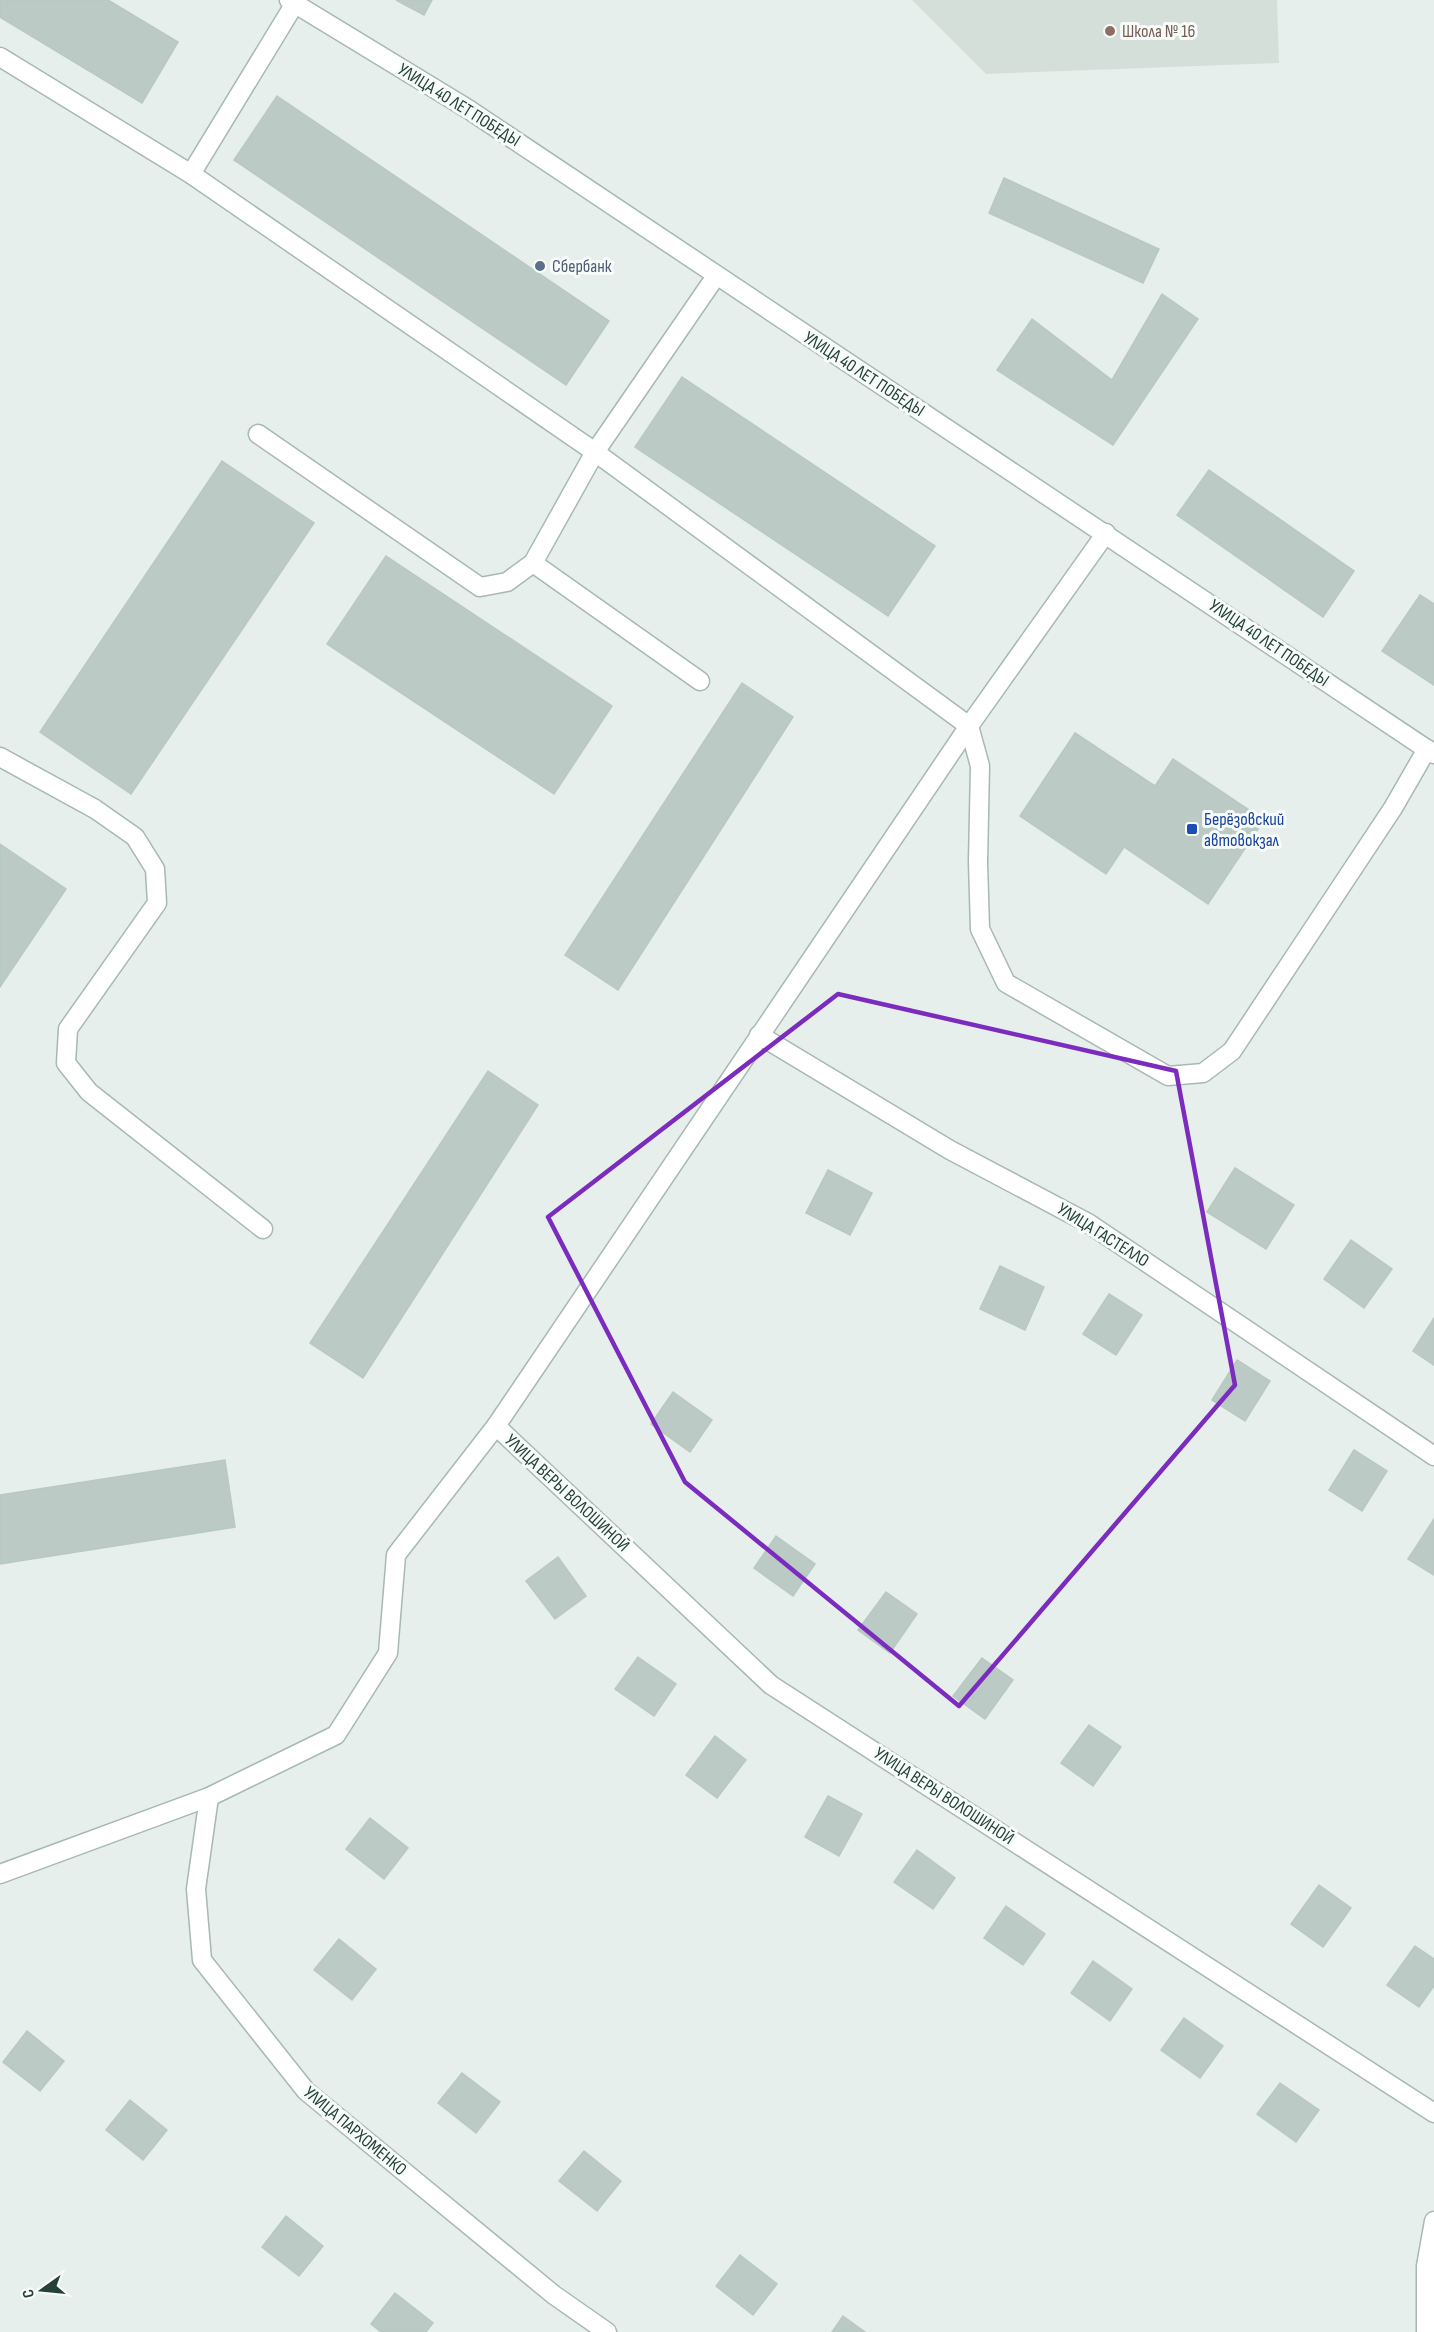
<svg xmlns="http://www.w3.org/2000/svg" width="1434" height="2332" font-family="'Sofia Sans Condensed',sans-serif">
<rect width="100%" height="100%" fill="#e6efeb"/>
<path fill="#d4dfda" d="M912,0H1277L1279,63L986,74Z"/>
<g fill="#bbcac4" stroke="#b8c9c2" stroke-width="1.5">
<path d="M0,0H108L178,42L142,103L0,17Z"/>
<path d="M396,0H432L424,15Z"/>
<path d="M277,96L609,321L566,385L234,160Z"/>
<path d="M1004,178L1159,249L1143,283L989,213Z"/>
<path d="M1162,294L1198,319L1113,445L997,370L1032,319L1112,380Z"/>
<path d="M682,377L935,546L888,616L635,447Z"/>
<path d="M222,461L314,523L131,794L40,732Z"/>
<path d="M1209,470L1354,571L1323,617L1177,515Z"/>
<path d="M386,556L612,706L554,794L327,644Z"/>
<path d="M1420,595L1434,604V685L1382,651Z"/>
<path d="M742,683L793,717L618,990L565,955Z"/>
<path d="M1075,733L1155,786L1173,759L1264,820L1208,904L1124,847L1106,874L1020,816Z"/>
<path d="M0,844L66,889L0,987Z"/>
<path d="M488,1071L538,1105L363,1378L310,1343Z"/>
<path d="M1235,1168L1294,1205L1266,1249L1207,1212Z"/>
<path d="M828,1170L872,1193L850,1235L806,1213Z"/>
<path d="M1351,1240L1392,1269L1364,1308L1324,1279Z"/>
<path d="M1000,1266L1044,1287L1025,1330L980,1309Z"/>
<path d="M1109,1294L1142,1315L1116,1355L1083,1334Z"/>
<path d="M1434,1318V1365L1413,1351Z"/>
<path d="M1237,1360L1270,1381L1245,1421L1212,1400Z"/>
<path d="M673,1392L712,1420L690,1452L651,1424Z"/>
<path d="M1354,1450L1387,1471L1362,1511L1329,1490Z"/>
<path d="M225,1460L235,1527L0,1564V1495Z"/>
<path d="M1434,1519V1575L1408,1559Z"/>
<path d="M776,1536L815,1564L793,1596L754,1568Z"/>
<path d="M558,1557L586,1596L555,1619L526,1581Z"/>
<path d="M886,1592L917,1614L890,1653L858,1630Z"/>
<path d="M638,1657L676,1684L654,1716L615,1689Z"/>
<path d="M982,1658L1013,1680L985,1719L953,1696Z"/>
<path d="M1089,1725L1121,1747L1093,1786L1061,1763Z"/>
<path d="M715,1736L746,1760L717,1798L686,1775Z"/>
<path d="M828,1796L862,1814L839,1856L805,1837Z"/>
<path d="M370,1818L408,1848L384,1879L346,1849Z"/>
<path d="M917,1850L955,1878L933,1909L894,1882Z"/>
<path d="M1319,1885L1351,1908L1323,1947L1291,1924Z"/>
<path d="M1006,1906L1045,1934L1023,1965L984,1938Z"/>
<path d="M339,1939L376,1969L352,2000L314,1970Z"/>
<path d="M1415,1946L1434,1959V1986L1419,2007L1387,1985Z"/>
<path d="M1093,1961L1132,1989L1110,2021L1071,1993Z"/>
<path d="M1184,2018L1223,2046L1200,2078L1161,2050Z"/>
<path d="M27,2031L64,2061L40,2091L3,2062Z"/>
<path d="M462,2073L500,2102L476,2133L438,2103Z"/>
<path d="M1280,2083L1319,2110L1296,2142L1257,2114Z"/>
<path d="M130,2100L167,2130L143,2160L106,2130Z"/>
<path d="M584,2151L621,2181L597,2211L559,2181Z"/>
<path d="M286,2216L323,2246L299,2276L262,2247Z"/>
<path d="M740,2255L777,2284L753,2315L716,2286Z"/>
<path d="M395,2293L433,2323L426,2332H381L371,2324Z"/>
<path d="M843,2316L865,2332H832Z"/>
</g>
<g fill="none" stroke-linecap="round" stroke-linejoin="round">
<g stroke="#a8b8b2" stroke-width="21">
<g id="service">
<path d="M0,57L191,174L595,452L969,726L980,766L978,862L980,929L1006,983L1168,1076L1203,1073L1232,1051L1393,808L1427,749"/>
<path d="M191,174L297,0"/>
<path d="M258,434L480,587L507,582L533,563L595,452L716,276"/>
<path d="M533,563L700,681"/>
<path d="M0,757L95,809L135,837L155,869L157,903L68,1029L66,1063L89,1092L263,1229"/>
<path d="M0,1874L209,1797"/>
</g>
</g>
<g stroke="#a8b8b2" stroke-width="21">
<g id="minor">
<path d="M289,0L468,109L1434,754"/>
<path d="M759,1035L950,1150L1088,1223L1434,1456"/>
<path d="M496,1426L771,1685L1434,2113"/>
<path d="M607,2332L554,2295L306,2091L202,1960L196,1889L209,1797L336,1735L388,1653L396,1555L496,1426L969,726L1106,533"/>
<path d="M1426,2332V2266L1434,2221"/>
</g>
</g>
<use href="#service" stroke="#fff" stroke-width="18"/>
<use href="#minor" stroke="#fff" stroke-width="18"/>
</g>
<path fill="none" stroke="#7b2cbf" stroke-width="4.5" stroke-linejoin="round" d="M838,994L1176,1071L1235,1385L959,1706L685,1482L548,1217Z"/>
<circle fill="#8d6e63" stroke="#f7fbf9" stroke-width="2" cx="1110" cy="31" r="6"/>
<circle fill="#5c6f8a" stroke="#f7fbf9" stroke-width="2" cx="540" cy="266" r="6"/>
<rect fill="#1a4fb4" stroke="#f7fbf9" stroke-width="2" x="1186" y="823" width="12" height="12" rx="3"/>
<g text-anchor="middle" dominant-baseline="central" stroke-width="6" stroke-linejoin="round" paint-order="stroke">
<g font-size="18" fill="#785e54" stroke="#f7fbf9" text-anchor="start">
<text x="1122" y="31">Школа № 16</text>
</g>
<g font-size="18" fill="#24423a" stroke="#f7fbf9">
<text transform="translate(459 105) rotate(32)">УЛИЦА 40 ЛЕТ ПОБЕДЫ</text>
<text transform="translate(864 374) rotate(33)">УЛИЦА 40 ЛЕТ ПОБЕДЫ</text>
<text transform="translate(1269 643) rotate(34)">УЛИЦА 40 ЛЕТ ПОБЕДЫ</text>
<text transform="translate(1103 1235) rotate(32)">УЛИЦА ГАСТЕЛЛО</text>
<text transform="translate(567 1493) rotate(43)">УЛИЦА ВЕРЫ ВОЛОШИНОЙ</text>
<text transform="translate(944 1796) rotate(33)">УЛИЦА ВЕРЫ ВОЛОШИНОЙ</text>
<text transform="translate(355 2131) rotate(40)">УЛИЦА ПАРХОМЕНКО</text>
</g>
<g font-size="18" fill="#4e5e75" stroke="#f7fbf9" text-anchor="start">
<text x="552" y="266">Сбербанк</text>
</g>
<g font-size="18" fill="#164399" stroke="#f7fbf9" text-anchor="start">
<text x="1204" y="819">Берёзовский<tspan x="1204" dy="21">автовокзал</tspan></text>
</g>
</g>
<g transform="translate(42 2290) rotate(255)" stroke="#f7fbf9" stroke-width="4.5" paint-order="stroke">
<path d="M0-4.5L10 22L0 15L-10 22Z" fill="#24423a"/>
<text y="-9" font-size="16" font-weight="bold" text-anchor="middle" fill="#24423a">С</text>
</g>
</svg>
